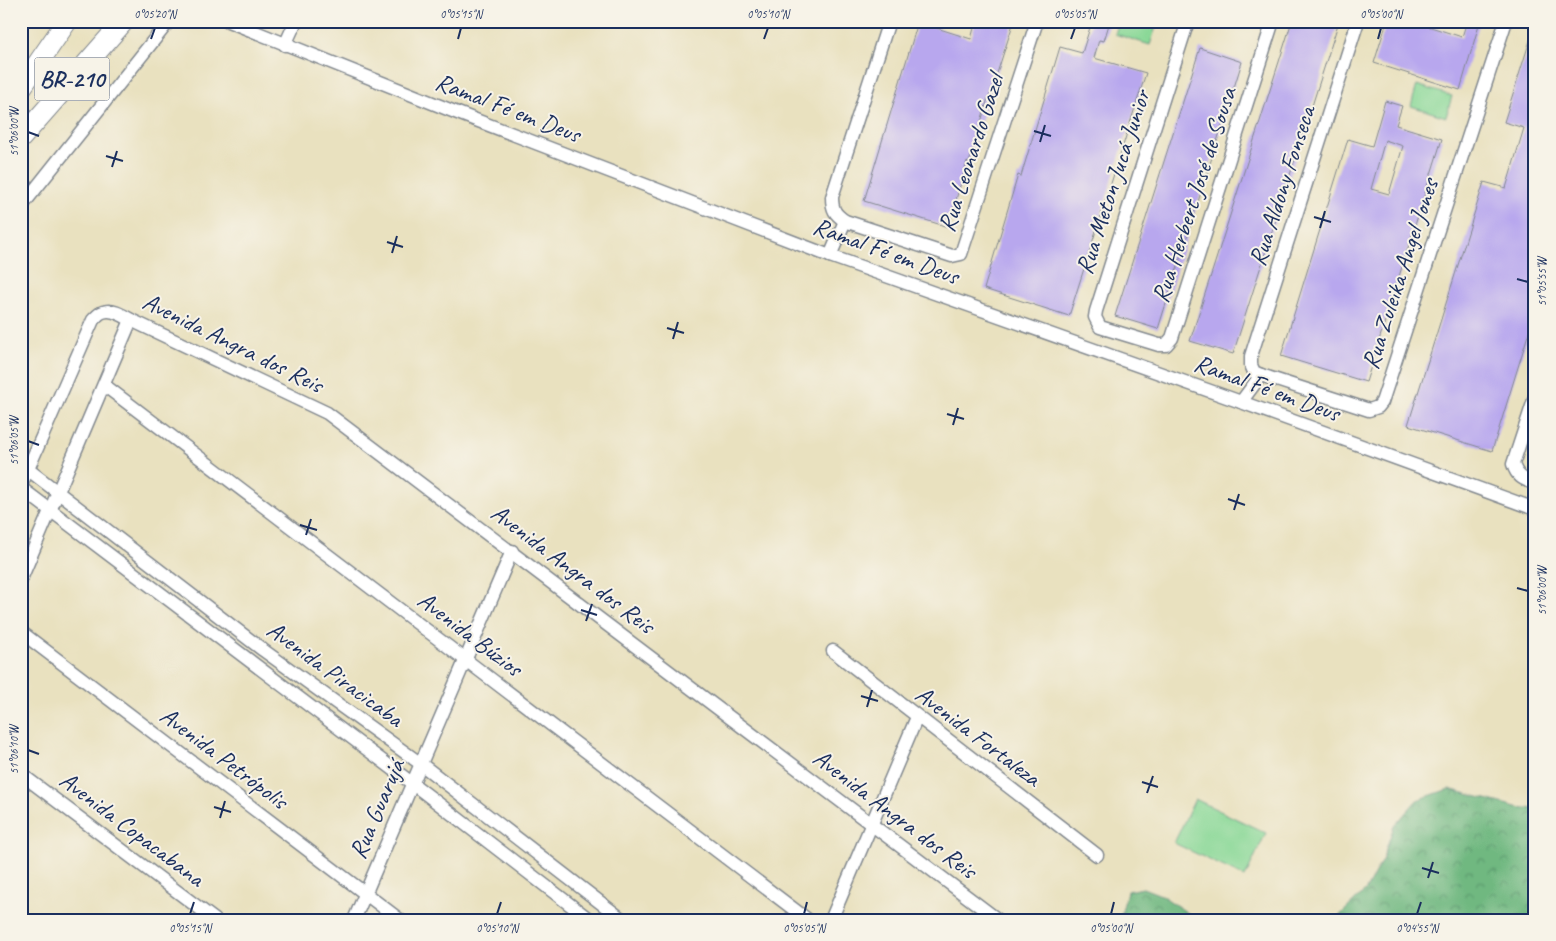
<svg xmlns="http://www.w3.org/2000/svg" width="1556" height="941" font-family="Caveat,sans-serif">
<defs>
<pattern id="forest-crowns" width="20" height="18" patternUnits="userSpaceOnUse" patternTransform="scale(1.25)"><rect width="20" height="18" fill="#6fb880"/><path d="M2 6a3 3 0 1 1 6 0M12 15a3 3 0 1 1 6 0" fill="none" stroke="#5a966c"/></pattern>
</defs>
<rect width="100%" height="100%" fill="#f7f3e8"/>
<filter id="ink" filterUnits="userSpaceOnUse"><feTurbulence type="fractalNoise" baseFrequency=".02" numOctaves="2"/><feDisplacementMap in="SourceGraphic" scale="10" xChannelSelector="R" yChannelSelector="G"/><feConvolveMatrix kernelMatrix="1 2 1 2 8 2 1 2 1" color-interpolation-filters="sRGB"/></filter>
<filter id="wash" filterUnits="userSpaceOnUse"><feTurbulence type="fractalNoise" baseFrequency=".0096" numOctaves="4" result="noise"/><feDisplacementMap in="SourceGraphic" scale="20" xChannelSelector="R" yChannelSelector="G"/><feGaussianBlur stdDeviation="1.12" result="paint"/><feColorMatrix in="noise" values="0 0 0 0 0 0 0 0 0 0 0 0 0 0 0 0 0 1.4 0 .05"/><feComposite in="paint" operator="in"/></filter>
<g filter="url(#wash)">
<rect width="100%" height="100%" fill="#e9e1bf"/>
<g fill="url(#forest-crowns)" stroke="#45746f">
<path d="M1449,789L1516,807L1535,809V920H1335L1366,890L1382,860L1394,826L1417,800Z"/>
<path d="M1143,888L1161,895L1198,920H1120L1127,891Z"/>
</g>
<g fill="#8ad897" stroke="#52847a">
<path d="M1119,21H1147L1157,24L1150,45L1115,34Z"/>
<path d="M1417,85L1452,96L1446,117L1411,106Z"/>
<path d="M1195,799L1266,833L1245,877L1174,843Z"/>
</g>
<g id="blocks">
<g fill="#b8a7ee" fill-rule="evenodd">
<path d="M976,21H1014L989,98H988L969,163L967,162L948,227L864,201L918,22L971,39Z"/>
<path d="M1092,21H1110L1104,41L1099,40L1094,58L1146,73L1069,316L984,289L1018,175L1021,176L1060,47L1082,53Z"/>
<path d="M1292,21H1339L1233,354L1190,341Z"/>
<path d="M1387,21H1412L1462,37L1467,21H1480L1460,90L1374,63Z"/>
<path d="M1532,34H1535V152L1532,162H1535V322H1532L1492,451L1408,425L1484,182L1506,188L1524,128L1504,122Z"/>
<path d="M1200,48L1242,62L1158,329L1115,316Z"/>
<path d="M1385,101L1402,106L1396,125L1442,139L1366,382L1281,356L1348,139L1372,146ZM1385,140L1403,146L1389,194L1371,189Z"/>
</g>
</g>
</g>
<g filter="url(#ink)">
<use href="#blocks" fill-opacity="0" stroke="#82888e" stroke-width="1"/>
<g fill="none" stroke-linecap="round" stroke-linejoin="round">
<g stroke="#82888e" stroke-width="15">
<g id="street">
<path d="M228,21L455,112L830,256L1241,402L1535,509"/>
<path d="M889,21L832,197C832,210 835,214 845,221L952,256L961,254L963,248L1037,21"/>
<path d="M1188,21L1096,311L1095,317L1100,327L1159,345H1166L1172,338L1273,21"/>
<path d="M1358,21L1251,356V365L1254,372L1261,375L1369,410L1378,407L1382,402L1506,21"/>
<path d="M285,45L296,21"/>
<path d="M21,207L169,21"/>
<path d="M830,256L845,221"/>
<path d="M104,385L808,920"/>
<path d="M1535,397L1513,464C1517,477 1523,479 1535,484"/>
<path d="M1241,402L1261,375"/>
<path d="M21,464L263,650L421,764L623,920"/>
<path d="M21,485L93,320C96,317 99,313 103,312C112,308 124,316 131,320L327,413L998,920"/>
<path d="M21,488L413,784L590,920"/>
<path d="M21,579L131,320"/>
<path d="M21,632L400,920"/>
<path d="M833,651L1097,855"/>
<path d="M21,774L215,920"/>
<path d="M354,920L512,551"/>
<path d="M831,920L917,717"/>
</g>
</g>
<g stroke="#82888e" stroke-width="22">
<g id="primary">
<path d="M21,88L67,21"/>
<path d="M21,138L124,21"/>
</g>
</g>
<use href="#street" stroke="#fff" stroke-width="12"/>
<use href="#primary" stroke="#fff" stroke-width="20"/>
</g>
</g>
<path fill="none" stroke="#1b2f5e" stroke-width="2" d="M151,39L155,28M458,39L461,28M764,39L768,28M1071,39L1075,28M1378,39L1381,28M1034,131L1051,136M28,132L39,136M1040,142L1045,125M106,156L123,161M112,167L117,151M1314,217L1331,222M1320,228L1325,211M387,242L403,247M392,253L397,236M1517,279L1528,282M667,328L684,333M673,339L678,322M947,414L964,419M953,425L958,408M28,441L39,445M1228,499L1245,505M1234,510L1239,494M300,525L317,530M306,535L311,519M1517,588L1528,591M581,610L597,615M586,621L592,604M861,696L878,701M867,707L872,690M28,750L39,754M1142,782L1158,787M1147,793L1153,776M214,807L231,812M220,818L225,801M1422,868L1439,873M1428,878L1433,862M190,914L194,902M497,914L501,902M804,914L807,902M1111,914L1114,902M1417,914L1421,902"/>
<g text-anchor="middle" dominant-baseline="central" stroke-width="4" stroke-linejoin="round" paint-order="stroke">
<rect fill="#f7f3e8" stroke="#5d6a87" stroke-width="1" x="34.5" y="57.5" width="75" height="43" rx="4"/>
<g font-size="24" font-weight="bold" fill="#1b2f5e">
<text x="72" y="79">BR-210</text>
</g>
<g font-size="25" fill="#1b2f5e" stroke="#f7f3e8">
<text transform="translate(508 108) rotate(21)">Ramal Fé em Deus</text>
<text transform="translate(971 153) rotate(-72)">Rua Leonardo Gazel</text>
<text transform="translate(1113 182) rotate(-72)">Rua Meton Jucá Junior</text>
<text transform="translate(1282 186) rotate(-72)">Rua Aldony Fonseca</text>
<text transform="translate(1194 195) rotate(-72)">Rua Herbert José de Sousa</text>
<text transform="translate(886 251) rotate(20)">Ramal Fé em Deus</text>
<text transform="translate(1400 274) rotate(-72)">Rua Zuleika Angel Jones</text>
<text transform="translate(233 343) rotate(26)">Avenida Angra dos Reis</text>
<text transform="translate(1267 388) rotate(20)">Ramal Fé em Deus</text>
<text transform="translate(573 569) rotate(37)">Avenida Angra dos Reis</text>
<text transform="translate(470 634) rotate(37)">Avenida Búzios</text>
<text transform="translate(335 674) rotate(36)">Avenida Piracicaba</text>
<text transform="translate(978 736) rotate(37)">Avenida Fortaleza</text>
<text transform="translate(224 758) rotate(37)">Avenida Petrópolis</text>
<text transform="translate(377 809) rotate(-67)">Rua Guarujá</text>
<text transform="translate(895 814) rotate(37)">Avenida Angra dos Reis</text>
<text transform="translate(132 829) rotate(37)">Avenida Copacabana</text>
</g>
</g>
<rect width="1556" height="941" fill="none" stroke="#f7f3e8" stroke-width="55"/>
<rect x="28" y="28" width="1500" height="886" fill="none" stroke="#1b2f5e" stroke-width="2"/>
<g font-size="12" text-anchor="middle" fill="#1b2f5e">
<text x="155" y="18">0°05'20"N</text>
<text x="461" y="18">0°05'15"N</text>
<text x="768" y="18">0°05'10"N</text>
<text x="1075" y="18">0°05'05"N</text>
<text x="1381" y="18">0°05'00"N</text>
<text transform="translate(14 132) rotate(-90)" y="4">51°06'00"W</text>
<text transform="translate(1542 282) rotate(-90)" y="4">51°05'55"W</text>
<text transform="translate(14 441) rotate(-90)" y="4">51°06'05"W</text>
<text transform="translate(1542 591) rotate(-90)" y="4">51°06'00"W</text>
<text transform="translate(14 750) rotate(-90)" y="4">51°06'10"W</text>
<text x="190" y="932">0°05'15"N</text>
<text x="497" y="932">0°05'10"N</text>
<text x="804" y="932">0°05'05"N</text>
<text x="1111" y="932">0°05'00"N</text>
<text x="1417" y="932">0°04'55"N</text>
</g>
</svg>
